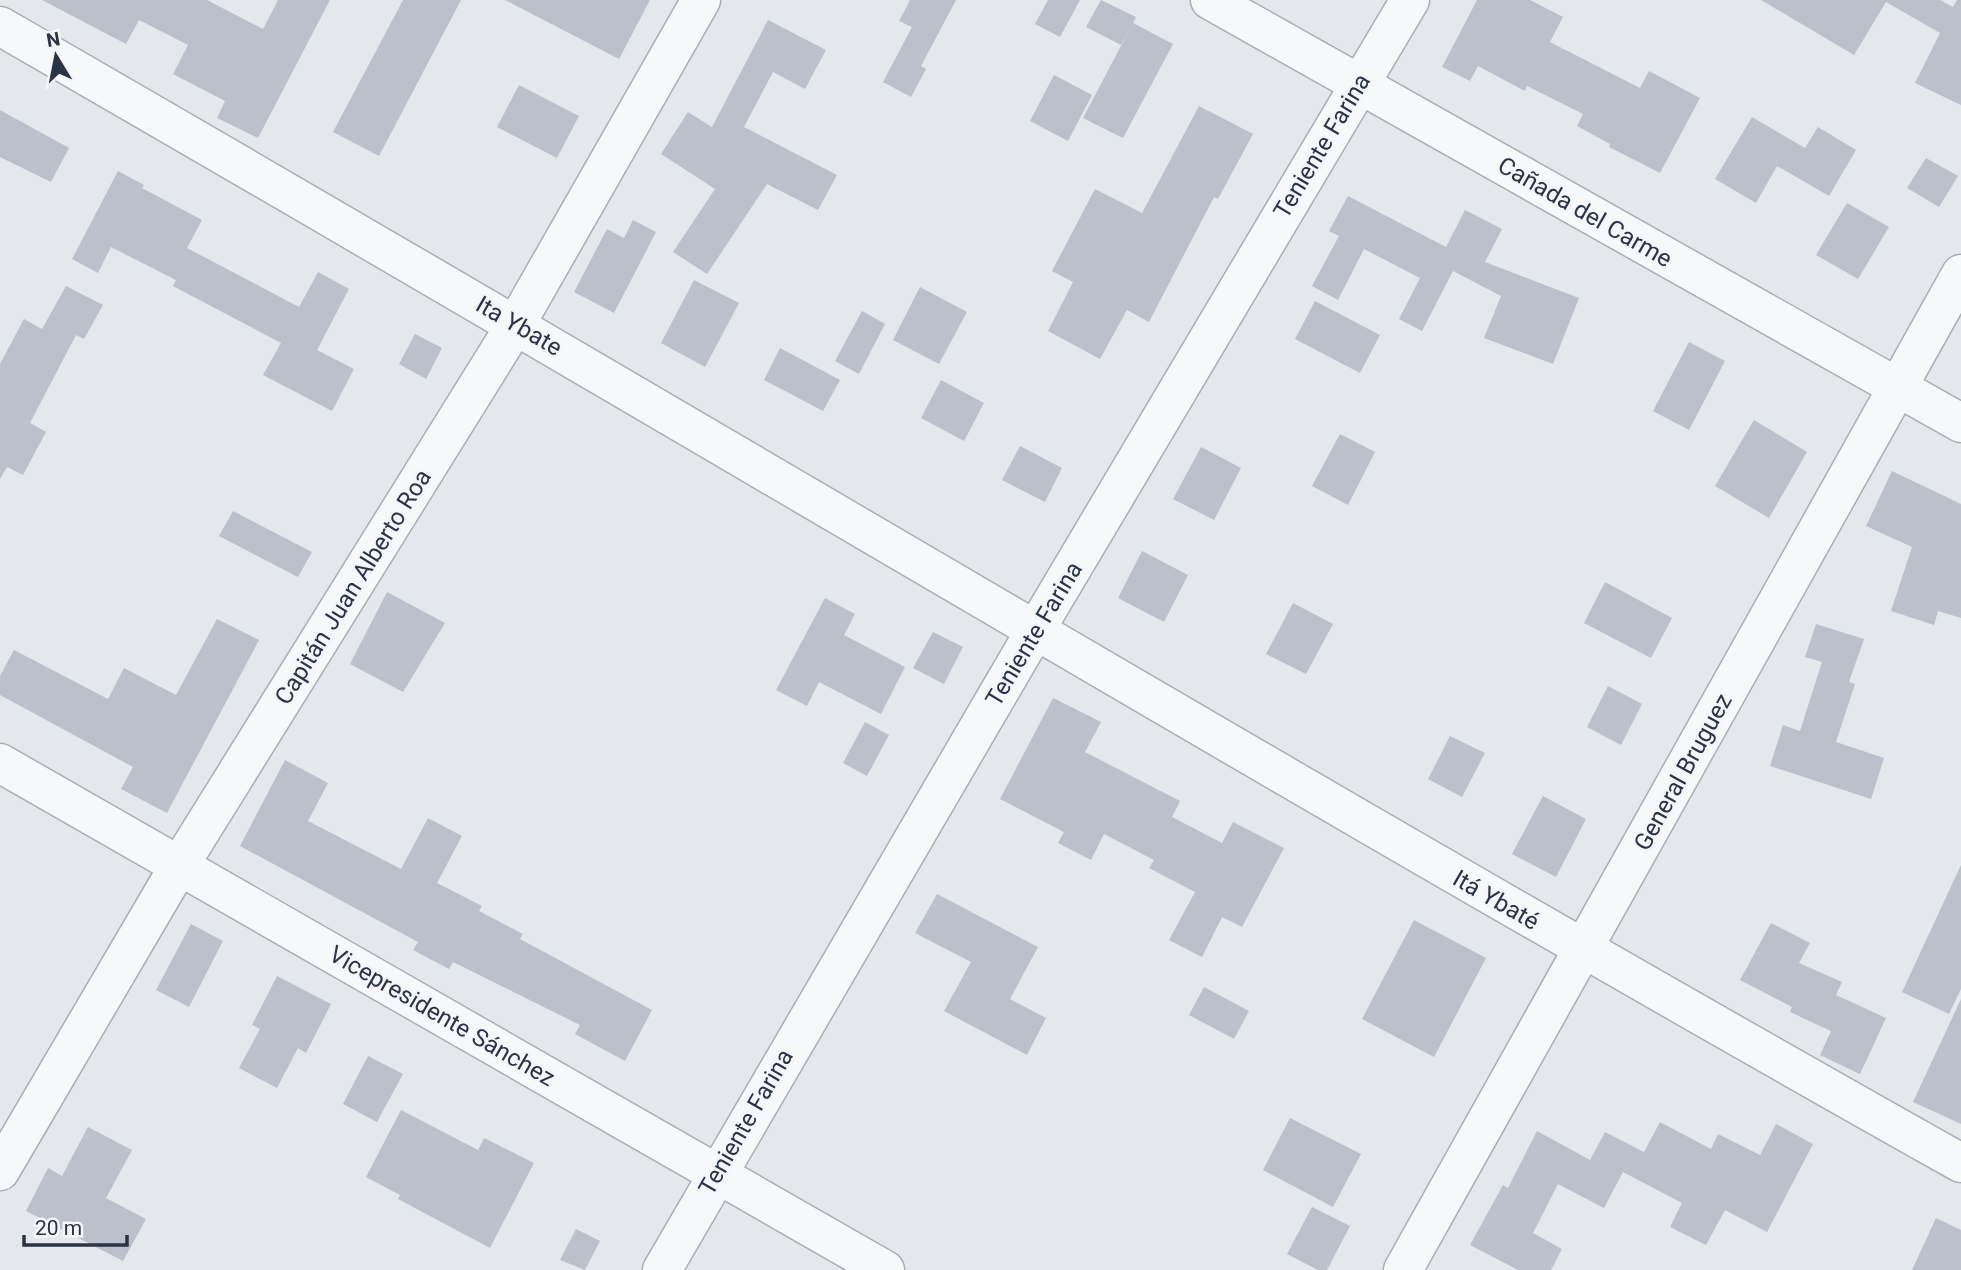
<svg xmlns="http://www.w3.org/2000/svg" width="1961" height="1270" font-family="Roboto,sans-serif">
<rect width="100%" height="100%" fill="#e4e7ec"/>
<g fill="#bbc0ca">
<path d="M42,0H207L263,29L278,0H330L258,138L217,118L225,101L173,74L188,45L139,20L126,44Z"/>
<path d="M403,0H461L379,156L333,132Z"/>
<path d="M505,0H650L619,59Z"/>
<path d="M910,0H956L921,66L926,69L911,97L883,82L912,27L899,21Z"/>
<path d="M1048,0H1080L1060,37L1035,24Z"/>
<path d="M1101,0L1136,17L1133,23L1173,44L1123,138L1083,118L1132,25L1121,45L1086,27Z"/>
<path d="M1477,0H1530L1563,17L1550,42L1640,88L1649,71L1700,98L1660,173L1609,147L1610,144L1577,126L1583,114L1527,86L1525,91L1478,66L1470,81L1442,67Z"/>
<path d="M1761,0H1940L1953,7L1957,0H1961V105L1915,83L1940,33L1886,2L1854,55Z"/>
<path d="M768,20L826,50L805,89L773,72L744,127L837,175L818,210L767,184L707,274L673,252L715,189L661,154L688,112L712,127Z"/>
<path d="M1054,75L1092,95L1068,141L1030,121Z"/>
<path d="M519,85L579,116L557,158L497,127Z"/>
<path d="M1199,106L1253,134L1218,199L1214,197L1149,322L1127,310L1100,359L1048,331L1073,282L1052,271L1095,189L1142,213Z"/>
<path d="M0,110L69,148L51,182L0,157Z"/>
<path d="M1752,117L1805,148L1818,127L1856,150L1829,196L1777,166L1756,203L1715,179Z"/>
<path d="M1926,158L1958,176L1939,207L1907,188Z"/>
<path d="M118,171L144,185L142,188L202,220L187,248L299,307L318,272L349,289L317,350L354,369L332,411L263,375L281,343L173,286L176,280L111,247L98,273L72,259Z"/>
<path d="M1348,196L1446,247L1465,210L1502,229L1485,262L1579,298L1553,364L1484,338L1501,296L1453,271L1422,331L1399,319L1420,278L1364,249L1338,300L1312,286L1339,236L1329,231Z"/>
<path d="M1847,203L1889,227L1858,279L1816,255Z"/>
<path d="M633,220L656,232L614,313L574,292L607,229L624,238Z"/>
<path d="M694,280L739,303L705,367L661,343Z"/>
<path d="M66,286L103,305L84,339L76,335L30,423L46,432L23,475L7,467L0,479V364L24,319L42,329Z"/>
<path d="M920,287L967,312L939,364L893,340Z"/>
<path d="M1315,301L1380,335L1360,373L1295,339Z"/>
<path d="M862,311L885,324L859,374L835,361Z"/>
<path d="M415,334L442,348L426,379L399,364Z"/>
<path d="M1689,342L1725,361L1689,430L1653,411Z"/>
<path d="M780,348L840,380L823,411L764,380Z"/>
<path d="M941,380L984,403L964,441L921,418Z"/>
<path d="M1754,420L1807,452L1769,518L1715,486Z"/>
<path d="M1340,434L1375,452L1348,505L1312,486Z"/>
<path d="M1020,446L1062,468L1045,502L1002,480Z"/>
<path d="M1201,447L1241,468L1214,520L1173,499Z"/>
<path d="M1892,471L1961,504V618L1938,611L1934,625L1891,611L1912,547L1866,526Z"/>
<path d="M233,511L312,552L298,577L219,536Z"/>
<path d="M1142,551L1188,575L1164,622L1118,598Z"/>
<path d="M1605,582L1672,618L1651,658L1584,623Z"/>
<path d="M387,592L445,623L403,692L350,664Z"/>
<path d="M825,598L855,614L844,635L905,667L881,714L819,682L807,706L776,690Z"/>
<path d="M1293,603L1333,624L1306,674L1266,654Z"/>
<path d="M217,619L259,640L167,813L121,789L133,767L0,695V676L14,650L108,699L124,668L176,695Z"/>
<path d="M1816,624L1864,639L1849,682L1855,684L1836,742L1884,758L1871,799L1770,766L1783,725L1800,731L1822,662L1805,657Z"/>
<path d="M933,632L963,647L944,684L913,668Z"/>
<path d="M1608,686L1642,704L1621,745L1587,727Z"/>
<path d="M1053,698L1101,722L1085,752L1180,801L1172,817L1222,843L1233,822L1284,848L1242,927L1222,917L1202,957L1169,940L1195,892L1149,868L1154,860L1104,834L1091,860L1058,843L1064,832L1000,799Z"/>
<path d="M865,722L889,735L867,776L843,763Z"/>
<path d="M1450,736L1485,753L1462,797L1428,779Z"/>
<path d="M285,760L328,783L308,821L401,869L428,818L462,836L437,883L482,906L479,911L523,934L520,939L652,1010L625,1061L575,1034L580,1025L453,962L449,969L413,950L418,942L240,846Z"/>
<path d="M1543,796L1586,819L1556,877L1512,854Z"/>
<path d="M1961,865V989L1949,1014L1902,992Z"/>
<path d="M937,894L1038,947L1010,999L1046,1018L1027,1055L944,1011L971,962L915,933Z"/>
<path d="M1414,920L1486,958L1434,1057L1362,1019Z"/>
<path d="M1771,923L1810,943L1799,963L1842,982L1836,995L1886,1018L1860,1074L1820,1055L1831,1031L1790,1012L1792,1007L1740,980Z"/>
<path d="M191,924L223,941L189,1007L156,990Z"/>
<path d="M277,976L331,1004L306,1053L298,1048L277,1088L239,1068L260,1029L252,1025Z"/>
<path d="M1204,987L1249,1011L1234,1039L1189,1015Z"/>
<path d="M1961,999V1124L1913,1102Z"/>
<path d="M368,1056L403,1074L377,1122L343,1104Z"/>
<path d="M401,1110L478,1150L484,1138L534,1163L490,1248L398,1199L400,1195L366,1177Z"/>
<path d="M1290,1118L1361,1154L1333,1207L1263,1170Z"/>
<path d="M1660,1122L1711,1149L1718,1134L1760,1155L1776,1124L1813,1144L1767,1232L1725,1210L1706,1245L1670,1227L1682,1203L1623,1172L1604,1208L1558,1184L1533,1233L1562,1249L1551,1270H1518L1470,1245L1503,1185L1508,1188L1537,1131L1590,1160L1605,1132L1644,1152Z"/>
<path d="M88,1127L132,1150L106,1198L146,1219L123,1261L26,1211L48,1168L62,1176Z"/>
<path d="M1312,1207L1350,1226L1327,1270H1318L1287,1254Z"/>
<path d="M1936,1218L1961,1230V1270H1912Z"/>
<path d="M576,1229L600,1241L585,1270L560,1260Z"/>
</g>
<g fill="none" stroke-linecap="round" stroke-linejoin="round">
<g stroke="#a9aeb7" stroke-width="41">
<g id="minor">
<path d="M1210,0L1961,423"/>
<path d="M0,26C655,403 1302,793 1961,1163"/>
<path d="M0,763L885,1270"/>
<path d="M0,1171L179,866L516,324L701,0"/>
<path d="M662,1270L1036,629L1410,0"/>
<path d="M1403,1270L1961,274"/>
</g>
</g>
<use href="#minor" stroke="#f7f8fa" stroke-width="38"/>
</g>
<g text-anchor="middle" dominant-baseline="central" stroke-width="6" stroke-linejoin="round" paint-order="stroke">
<g font-size="24" fill="#2b3445" stroke="#f4f6f9">
<text transform="translate(1322 146) rotate(-59)">Teniente Farina</text>
<text transform="translate(1585 212) rotate(30)">Cañada del Carme</text>
<text transform="translate(519 326) rotate(30)">Ita Ybate</text>
<text transform="translate(353 587) rotate(-58)">Capitán Juan Alberto Roa</text>
<text transform="translate(1034 634) rotate(-59)">Teniente Farina</text>
<text transform="translate(1683 772) rotate(-61)">General Bruguez</text>
<text transform="translate(1496 900) rotate(30)">Itá Ybaté</text>
<text transform="translate(442 1016) rotate(30)">Vicepresidente Sánchez</text>
<text transform="translate(746 1122) rotate(-60)">Teniente Farina</text>
</g>
</g>
<g transform="translate(56 56) rotate(350)" stroke="#f4f6f9" stroke-width="5" paint-order="stroke">
<path d="M0-5L12 26L0 18L-12 26Z" fill="#2b3445"/>
<text y="-10" font-size="19" font-weight="bold" text-anchor="middle" fill="#2b3445">N</text>
</g>
<path d="M24 1235v10h103v-10" fill="none" stroke="#2b3445" stroke-width="3.5"/>
<text x="35" y="1235" font-size="21" fill="#2b3445" stroke="#f4f6f9" stroke-width="5" paint-order="stroke">20 m</text>
</svg>
